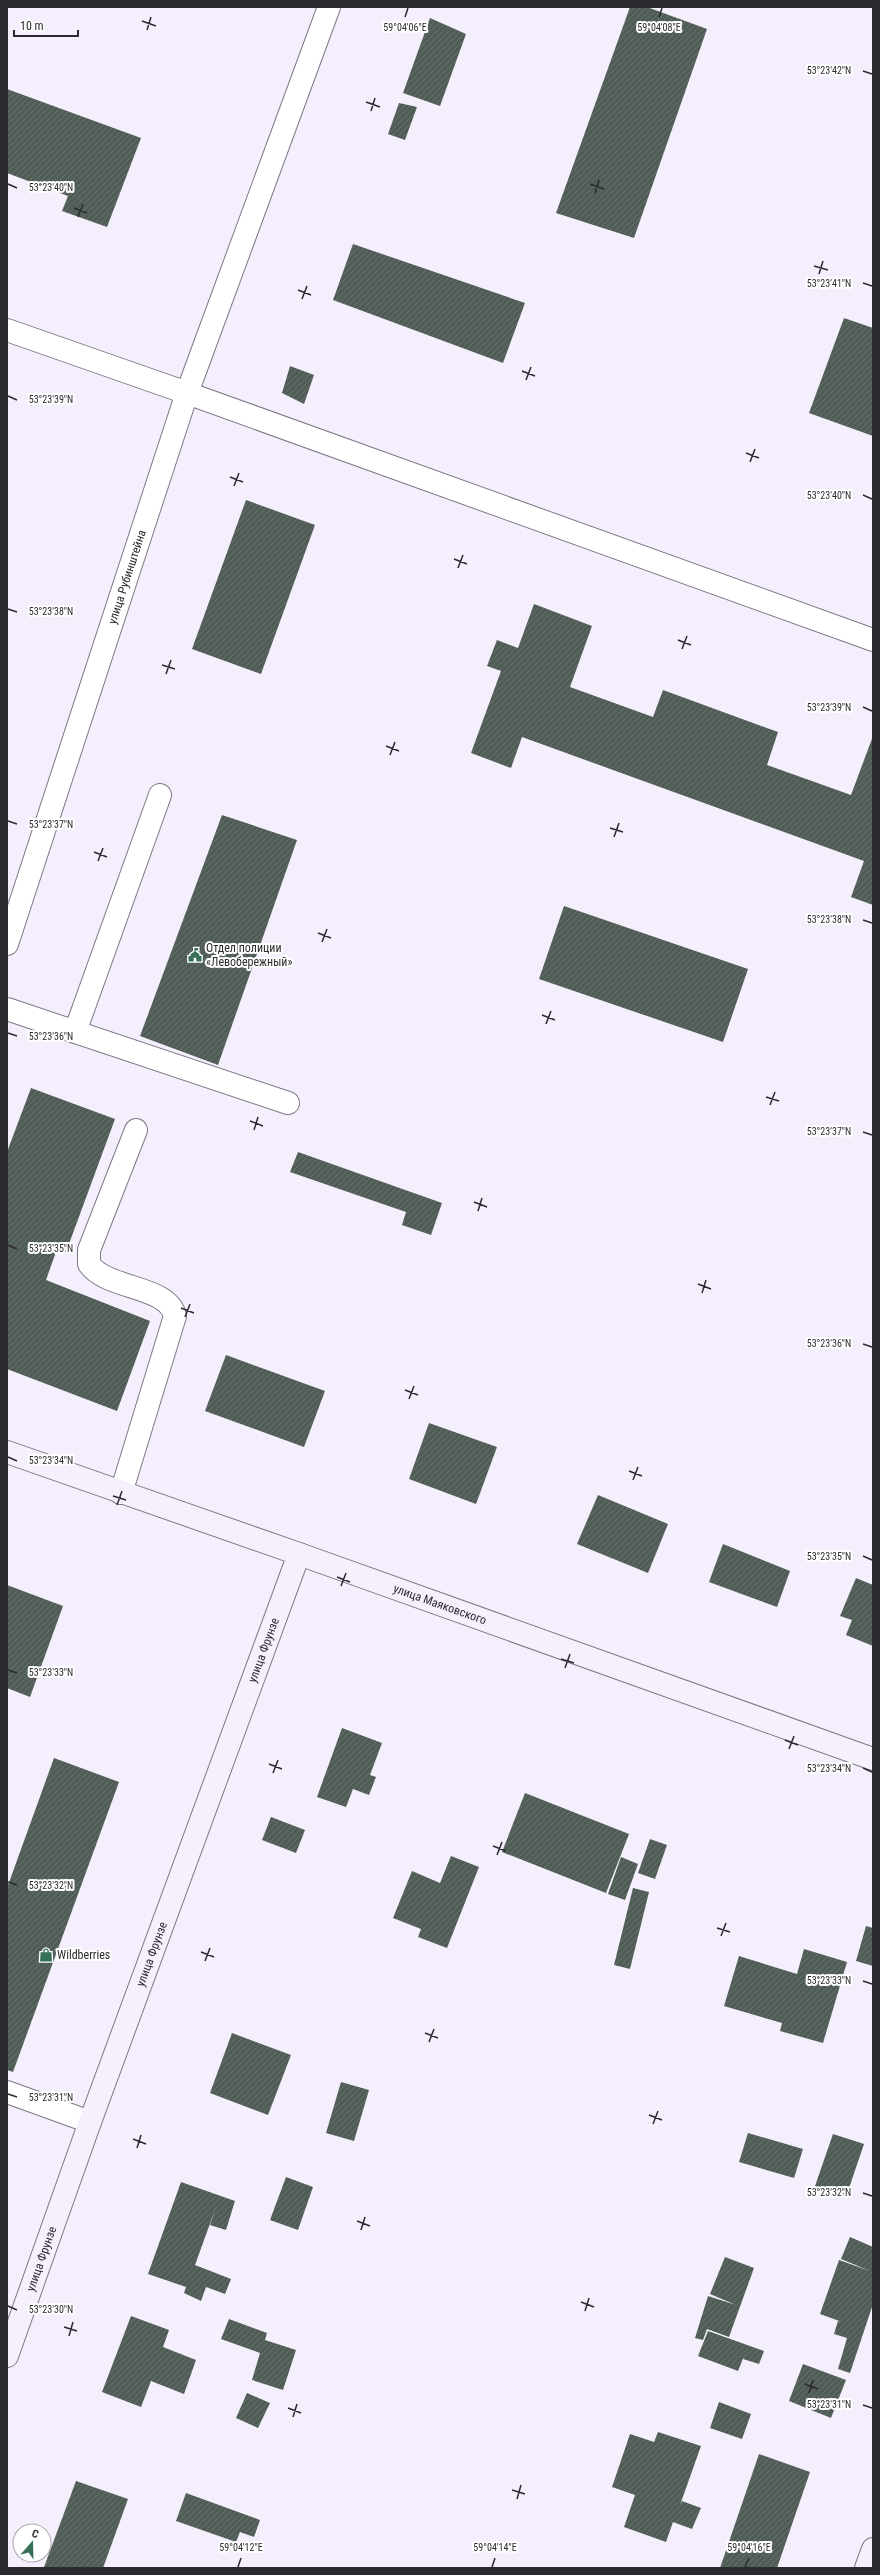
<svg xmlns="http://www.w3.org/2000/svg" width="880" height="2575" font-family="'Roboto Condensed',sans-serif">
<defs>
<pattern id="building-hatch" width="6" height="6" patternUnits="userSpaceOnUse"><rect width="6" height="6" fill="#4f5d56"/><path d="M-1 1l2-2M0 6l6-6M5 7l2-2" fill="none" stroke="#66716b"/></pattern>
</defs>
<rect width="100%" height="100%" fill="#f5effd"/>
<g fill="url(#building-hatch)">
<path d="M630,7H647L707,29L634,238L556,213Z"/>
<path d="M430,18L466,34L440,106L403,93Z"/>
<path d="M7,89L141,138L107,227L62,211L68,196L7,173Z"/>
<path d="M399,103L417,107L405,140L388,134Z"/>
<path d="M353,244L525,303L503,363L333,300Z"/>
<path d="M844,318L873,328V436L809,413Z"/>
<path d="M290,366L314,375L304,404L282,393Z"/>
<path d="M246,500L315,525L261,674L192,649Z"/>
<path d="M534,604L592,626L570,687L653,717L663,690L778,732L767,765L851,795L873,736V905L851,897L864,861L522,737L511,768L471,753L501,671L487,666L497,640L518,648Z"/>
<path d="M222,815L297,840L218,1065L140,1036Z"/>
<path d="M564,906L748,969L723,1042L539,979Z"/>
<path d="M31,1088L115,1119L66,1252L57,1249L46,1280L150,1321L117,1411L7,1369V1152Z"/>
<path d="M298,1152L442,1203L431,1235L402,1225L406,1212L290,1172Z"/>
<path d="M226,1355L325,1391L304,1447L205,1411Z"/>
<path d="M429,1423L497,1447L476,1504L409,1479Z"/>
<path d="M598,1495L668,1524L648,1573L577,1544Z"/>
<path d="M723,1544L790,1571L777,1607L709,1582Z"/>
<path d="M856,1578L873,1585V1646L846,1635L852,1620L840,1616Z"/>
<path d="M7,1585L63,1606L30,1697L7,1688Z"/>
<path d="M342,1728L382,1743L370,1775L376,1777L369,1795L353,1789L346,1807L317,1797Z"/>
<path d="M54,1758L119,1782L13,2072L7,2070V1888Z"/>
<path d="M525,1793L629,1834L606,1893L502,1852Z"/>
<path d="M271,1817L305,1830L296,1853L262,1840Z"/>
<path d="M650,1839L667,1845L655,1879L638,1873Z"/>
<path d="M451,1856L479,1867L447,1948L418,1937L421,1929L393,1918L412,1871L440,1883Z"/>
<path d="M621,1857L638,1864L625,1900L608,1894Z"/>
<path d="M633,1888L649,1892L630,1969L614,1965Z"/>
<path d="M866,1926L873,1928V1966L856,1961Z"/>
<path d="M804,1949L847,1962L823,2043L780,2031L782,2023L724,2006L739,1956L797,1974Z"/>
<path d="M232,2033L291,2055L268,2115L210,2093Z"/>
<path d="M341,2082L369,2090L354,2141L326,2133Z"/>
<path d="M748,2133L803,2149L794,2178L739,2162Z"/>
<path d="M833,2134L864,2144L846,2197L815,2186Z"/>
<path d="M286,2177L313,2187L298,2230L270,2220Z"/>
<path d="M181,2182L235,2201L226,2230L210,2225L216,2207L195,2265L231,2279L225,2294L206,2287L201,2301L184,2293L186,2287L148,2274Z"/>
<path d="M850,2237L873,2247V2304L850,2373L838,2369L847,2338L834,2334L838,2321L842,2322L820,2314L839,2260L870,2271L841,2259Z"/>
<path d="M725,2257L754,2268L729,2337L707,2329L703,2340L695,2338L708,2296L736,2305L710,2294Z"/>
<path d="M131,2316L169,2330L163,2347L196,2360L184,2394L151,2381L141,2407L102,2392Z"/>
<path d="M229,2319L267,2333L265,2340L296,2350L283,2390L252,2380L260,2353L221,2339Z"/>
<path d="M708,2331L764,2351L759,2364L743,2359L746,2351L738,2371L698,2356Z"/>
<path d="M803,2364L846,2380L831,2418L789,2401Z"/>
<path d="M247,2393L270,2403L258,2428L236,2418Z"/>
<path d="M719,2402L751,2414L742,2439L710,2428Z"/>
<path d="M658,2432L701,2446L680,2505L682,2501L701,2508L692,2529L673,2522L666,2542L624,2527L635,2495L612,2487L630,2434L654,2442Z"/>
<path d="M759,2454L810,2472L777,2568H720Z"/>
<path d="M76,2481L128,2499L103,2568L44,2567Z"/>
<path d="M186,2493L260,2520L254,2537L240,2532L236,2542L176,2521Z"/>
</g>
<g fill="none" stroke-linecap="round" stroke-linejoin="round">
<g stroke="#7d7885" stroke-width="24">
<g id="lane">
<path d="M187,393L873,640"/>
<path d="M7,1009L288,1103"/>
<path d="M75,1032L160,795"/>
<path d="M121,1493L175,1316C168,1285 107,1290 89,1264V1250L136,1130"/>
<path d="M7,2092L90,2122"/>
</g>
</g>
<g stroke="#7d7885" stroke-width="24">
<g id="street">
<path d="M7,330L187,393L7,944"/>
<path d="M187,393L329,7"/>
</g>
</g>
<g stroke="#7d7885" stroke-width="24">
<g id="secondary">
<path id="s1" d="M7,1452L299,1554L873,1759"/>
<path id="s2" d="M7,2356L90,2122L299,1554"/>
<path d="M866,2568L873,2549"/>
</g>
</g>
<use href="#lane" stroke="#fff" stroke-width="22"/>
<use href="#street" stroke="#fff" stroke-width="22"/>
<use href="#secondary" stroke="#f5f0fc" stroke-width="22"/>
</g>
<path fill="none" stroke="#2c2a2f" stroke-width="1.5" d="M405,17L408,8M659,17L662,8M142,21L156,26M147,30L151,17M863,71L872,74M366,102L380,107M371,111L375,98M8,184L17,188M590,184L604,189M595,193L599,180M74,208L87,213M78,217L83,204M814,266L828,270M819,274L823,261M863,283L872,286M298,290L311,295M302,299L307,286M522,371L535,376M526,380L531,367M8,396L17,400M746,453L759,458M750,462L755,449M230,477L243,482M234,486L239,473M863,495L872,499M454,559L467,564M458,568L463,555M8,609L17,612M678,640L691,645M682,649L687,636M162,665L175,669M166,674L171,660M863,707L872,711M386,746L399,751M390,755L395,742M8,821L17,824M610,828L623,832M614,837L619,823M94,852L107,857M98,861L103,848M863,920L872,923M318,933L331,938M322,942L327,929M542,1015L555,1020M546,1024L551,1011M8,1033L17,1036M766,1097L779,1101M770,1105L775,1092M250,1121L263,1126M254,1130L258,1117M863,1132L872,1135M474,1202L487,1207M478,1211L482,1198M8,1245L17,1249M698,1284L711,1289M702,1293L706,1280M181,1308L194,1313M185,1317L190,1304M863,1344L872,1347M405,1390L418,1395M409,1399L414,1386M8,1457L17,1461M629,1471L642,1476M633,1480L638,1467M113,1496L126,1500M117,1505L122,1491M863,1556L872,1560M337,1577L350,1582M341,1586L346,1573M561,1659L574,1663M565,1668L570,1654M8,1670L17,1673M785,1740L798,1745M789,1749L794,1736M269,1764L282,1769M863,1768L872,1772M273,1773L278,1760M493,1846L506,1851M497,1855L502,1842M8,1882L17,1885M717,1928L730,1932M721,1936L726,1923M201,1952L214,1957M205,1961L210,1948M863,1981L872,1984M425,2033L438,2038M429,2042L434,2029M8,2094L17,2097M649,2115L662,2120M653,2124L658,2111M133,2139L146,2144M137,2148L141,2135M863,2193L872,2196M357,2221L370,2226M361,2230L365,2217M581,2302L594,2307M8,2306L17,2310M585,2311L589,2298M64,2327L77,2331M69,2336L73,2322M805,2384L818,2389M809,2393L813,2380M863,2405L872,2408M288,2408L301,2413M293,2417L297,2404M512,2490L525,2494M517,2499L521,2485M238,2567L241,2558M492,2567L495,2558M745,2567L749,2558"/>
<defs>
<g id="civic-bare" transform="scale(1.08)"><path d="M-.6-6.5H3V-4.5H.6V-3L4-1V1h2V6H-6V1h2V-1L-.6-3ZM-1.2 2.5V6h2.4V2.5Z" fill="#366f57" stroke="#fff" stroke-width="2.5" paint-order="stroke"/></g>
<g id="shop-bare" transform="scale(1.08)"><path d="M-5-2.5h2.3a2.7 3.5 0 0 1 5.4 0H5L5.5 6h-11ZM-1.5-2.5h3a1.5 2.3 0 0 0-3 0Z" fill="#366f57" stroke="#fff" stroke-width="2.5" paint-order="stroke"/></g>
</defs>
<g fill-rule="evenodd">
<use href="#civic-bare" x="195" y="955"/>
<use href="#shop-bare" x="46" y="1955"/>
</g>
<g text-anchor="middle" dominant-baseline="central" stroke-width="4" stroke-linejoin="round" paint-order="stroke">
<g font-size="12" fill="#2c2a2f" stroke="#fff">
<text transform="translate(127 577) rotate(-72)">улица Рубинштейна</text>
<text stroke="none"><textPath href="#s1" startOffset="459">улица Маяковского</textPath></text>
<text stroke="none"><textPath href="#s2" startOffset="751">улица Фрунзе</textPath></text>
<text stroke="none"><textPath href="#s2" startOffset="427">улица Фрунзе</textPath></text>
<text stroke="none"><textPath href="#s2" startOffset="103">улица Фрунзе</textPath></text>
</g>
<g font-size="12" fill="#2c2a2f" stroke="#fff" text-anchor="start">
<text x="206" y="948">Отдел полиции<tspan x="206" dy="14">«Левобережный»</tspan></text>
<text x="57" y="1955">Wildberries</text>
</g>
</g>
<g font-size="10" text-anchor="middle" fill="#2c2a2f" stroke="#fff" stroke-width="4" stroke-linejoin="round" paint-order="stroke">
<text x="405" y="31">59°04'06"E</text>
<text x="659" y="31">59°04'08"E</text>
<text x="829" y="74">53°23'42"N</text>
<text x="51" y="191">53°23'40"N</text>
<text x="829" y="287">53°23'41"N</text>
<text x="51" y="403">53°23'39"N</text>
<text x="829" y="499">53°23'40"N</text>
<text x="51" y="615">53°23'38"N</text>
<text x="829" y="711">53°23'39"N</text>
<text x="51" y="828">53°23'37"N</text>
<text x="829" y="923">53°23'38"N</text>
<text x="51" y="1040">53°23'36"N</text>
<text x="829" y="1135">53°23'37"N</text>
<text x="51" y="1252">53°23'35"N</text>
<text x="829" y="1347">53°23'36"N</text>
<text x="51" y="1464">53°23'34"N</text>
<text x="829" y="1560">53°23'35"N</text>
<text x="51" y="1676">53°23'33"N</text>
<text x="829" y="1772">53°23'34"N</text>
<text x="51" y="1889">53°23'32"N</text>
<text x="829" y="1984">53°23'33"N</text>
<text x="51" y="2101">53°23'31"N</text>
<text x="829" y="2196">53°23'32"N</text>
<text x="51" y="2313">53°23'30"N</text>
<text x="829" y="2408">53°23'31"N</text>
<text x="241" y="2551">59°04'12"E</text>
<text x="495" y="2551">59°04'14"E</text>
<text x="749" y="2551">59°04'16"E</text>
</g>
<rect width="880" height="2575" fill="none" stroke="#2c2a2f" stroke-width="16"/>
<g transform="translate(32 2543) rotate(20)"><circle r="19" fill="#ffffff" stroke="#abaaac"/>
<path d="M0-3L7 15L0 10L-7 15Z" fill="#366f57"/>
<text y="-6" font-size="11" font-weight="bold" text-anchor="middle" fill="#2c2a2f">С</text>
</g>
<path d="M14 30v6h64v-6" fill="none" stroke="#2c2a2f" stroke-width="2"/>
<text x="20" y="30" font-size="12" fill="#2c2a2f" stroke="#ffffff" stroke-width="3" paint-order="stroke">10 m</text>
</svg>
